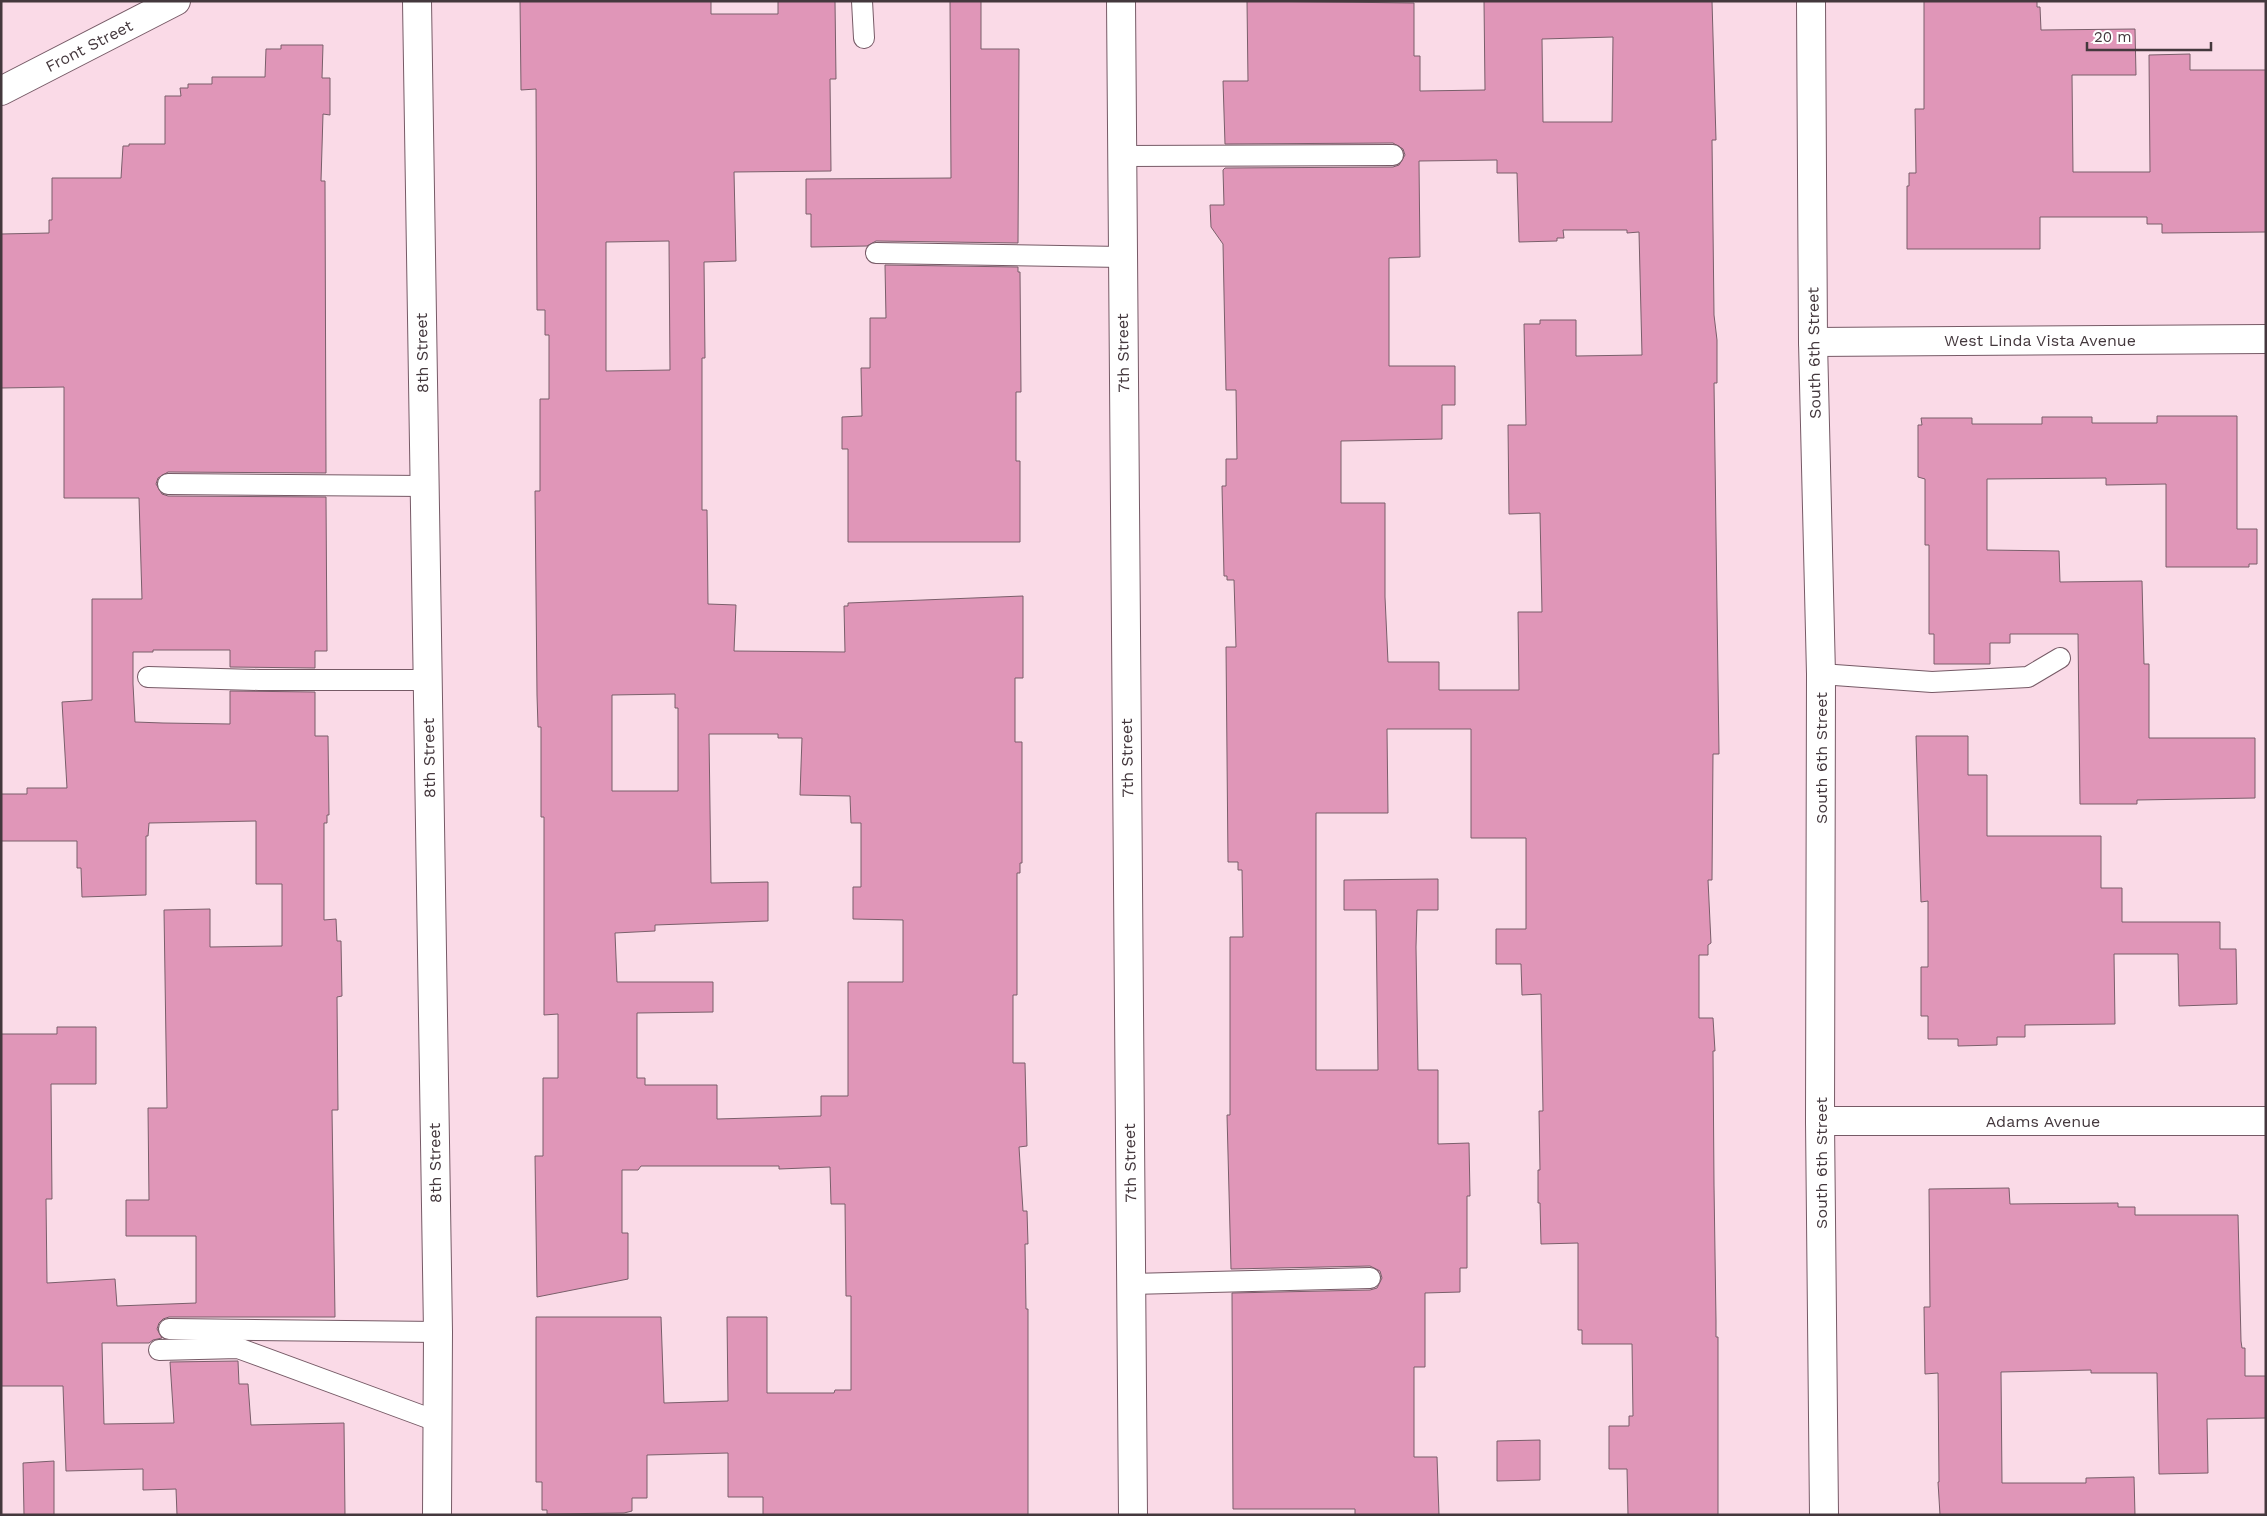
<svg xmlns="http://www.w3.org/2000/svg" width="2267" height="1516" font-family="'Work Sans',sans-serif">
<rect width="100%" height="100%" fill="#fadae7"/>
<g fill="#e096b8" stroke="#7a5f6b" fill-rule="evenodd">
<path d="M520,1H711V14H778V1H835L836,79H830L831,171L734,172L736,261L704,262L705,358H702V510H707L708,604L736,605L734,651L845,652L844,606H848V603L1023,596V678H1015V742H1022V863H1020V873H1017V995H1013V1063H1025L1027,1146L1019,1147L1023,1211H1027L1028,1244H1025L1026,1309H1028V1515H763V1497H728V1453L647,1455V1498H632V1511L624,1513L547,1514V1510H542V1482H536V1317H661L664,1403L728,1401L727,1317H767V1393H834L835,1390H851V1296H846L845,1204H831L830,1167L779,1169V1166H641L638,1170H622V1233H628V1279L537,1297L535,1156H543V1078H558V1014L544,1015V817H541V727H538L537,695L535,491H540V399H549V335H545V310H537L536,89L521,90ZM669,241L670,370L606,371V242ZM675,694V708H678V791H612V695ZM709,734H778V738H802L800,795L850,796L851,823H861V887H853V919L903,920V982H848V1096H821V1116L717,1119V1085H645V1078H637V1013L713,1012V982H617L615,933L655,931V925L768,921V882L711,883Z"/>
<path d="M950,1H981V49H1019L1018,243L876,241L867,246L811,247V214H806V179L951,178Z"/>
<path d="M1247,1L1414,3V56H1420V91L1485,90L1484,1H1712L1716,140H1712L1714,315L1717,340V383H1714L1719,754H1713L1712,880H1708L1711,943L1708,945V955H1699V1018H1713L1715,1051H1713L1714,1185L1716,1321V1337H1718V1515H1628L1627,1469H1609V1426H1629V1416H1633L1632,1344H1582V1330H1578V1243L1541,1244L1540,1203H1538V1170H1540L1539,1111H1543L1541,994L1522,995L1521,964H1496V929H1526V838H1471V729H1387L1388,813H1316V1070H1378L1376,910H1344V880L1438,879V910H1417L1416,947L1418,1070H1438V1144L1469,1143L1470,1196H1467V1268H1460V1292L1425,1293V1367H1414V1457H1437L1439,1515H1355V1509H1233L1232,1293L1370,1290L1377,1288L1382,1278L1380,1271L1370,1266L1231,1269L1227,1115H1230V937H1243L1242,870H1238V862H1228L1226,647H1236L1234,580H1227V576H1224L1222,486H1226V459H1237L1236,390H1226L1223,244L1211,227L1210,205H1224L1223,170L1225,168L1393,167L1399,165L1405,155L1403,149L1393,143L1225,144L1223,81H1248ZM1613,37L1612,122H1543L1542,39ZM1497,160V173H1517L1519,242L1557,241V238H1564L1563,230H1627V233L1639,232L1642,355L1576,356V320H1540V324H1524L1526,425H1508L1509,514L1540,513L1542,612H1518L1519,690H1439V662H1388L1385,597V503H1341V441L1442,439V405H1455V366H1389V258L1420,257L1419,161Z"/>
<path d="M1924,1H2037V7H2040L2041,30L2135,29L2136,75H2072L2073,172H2150L2149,55L2190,54V70H2266V232L2162,233V224H2147V217H2040V249H1907V186H1909V173H1916L1915,109H1924Z"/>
<path d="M281,45H323L322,78H330V115L323,114L321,181H325L326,473L168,472L158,478L156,484L162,494L168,496L326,497L327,651H315V668L230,667V650H153V652H133V684L135,722L163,723L230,724V691L315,692V736H328L329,815H327V823H324V920L336,919L337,941H341L342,996L337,997L338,1110H332L335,1317H169L163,1319L159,1323L157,1329L162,1338L153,1340L149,1343H102L104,1424L174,1423L170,1362L238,1361L239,1384H248L251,1425L344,1423L345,1515H177L176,1489L143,1490V1469L66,1471L63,1386H1V1034H57V1027H96V1084H51L52,1199H46L47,1283L115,1279L117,1306L196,1303V1236H126V1200H149L148,1108H167L164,910L210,909V947L282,946V884H256V821L149,823L148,836H146V895L82,897L81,868H77V841H1V794H27V788H67L62,702L92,700V599H142L139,498H64V387L1,388V234L49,233V220H52V178H121L123,146H129V144H165V96H181L180,88H188V84H212V77H265L266,49H281Z"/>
<path d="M885,265L1018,267V272H1020L1021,392H1016V461H1020V542H848V449H842V417L862,416L861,368H870V318H886Z"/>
<path d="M2157,416H2237V529H2257V564H2249V567H2166V484L2106,485V478L1987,479V550L2059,551L2060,582L2142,581L2144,664H2149V738H2255V798L2137,800V804H2080L2078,634H2010V643H1990V664H1934V634H1929V545H1925V479L1918,477V425H1922L1921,418H1972V424H2042V417H2092V423H2157Z"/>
<path d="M1916,736H1968V775H1987V836H2101V888H2122V922H2220V949H2236L2237,1004L2179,1006L2178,954H2114L2115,1024L2025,1025V1037H1997V1045L1958,1046V1039H1928V1016H1921V967H1928V901L1921,902Z"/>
<path d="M2009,1188L2010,1204L2118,1203V1207H2135V1215H2238L2241,1341L2242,1348H2245V1376H2266V1418L2207,1419L2208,1473L2159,1474L2157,1373H2091V1370L2001,1372L2002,1483H2086V1478L2134,1477L2135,1515H1940L1938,1482H1939L1938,1373L1925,1374L1924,1307H1930L1929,1189Z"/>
<path d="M1540,1440V1480L1497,1481V1441Z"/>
<path d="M54,1461V1515H24L23,1463Z"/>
</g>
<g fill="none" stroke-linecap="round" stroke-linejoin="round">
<g stroke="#765a66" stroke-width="22">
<g id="service">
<path d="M862,1L864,38"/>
<path d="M1122,156L1393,155"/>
<path d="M876,253L1122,257"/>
<path d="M168,484L425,486"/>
<path d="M1821,674L1932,682L2028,677L2060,658"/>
<path d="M148,677L259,680H427"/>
<path d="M1131,1284L1370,1278"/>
<path d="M169,1329L438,1332"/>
<path d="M159,1350L238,1348L439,1422"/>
</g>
</g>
<g stroke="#765a66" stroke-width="30">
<g id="minor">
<path d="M417,1L438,1332L437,1515"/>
<path d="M1121,1L1133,1515"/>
<path d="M1,91L176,1"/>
<path d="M1813,342L2266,339"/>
<path d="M1820,1121H2266"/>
</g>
</g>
<g stroke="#765a66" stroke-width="30">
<path id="tertiary" d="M1811,1L1813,342L1821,674L1820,1121L1824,1515"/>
</g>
<use href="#service" stroke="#fff" stroke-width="20"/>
<use href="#minor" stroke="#fff" stroke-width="28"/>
<use href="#tertiary" stroke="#fff" stroke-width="28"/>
</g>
<g text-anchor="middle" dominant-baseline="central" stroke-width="4" stroke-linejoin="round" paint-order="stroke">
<g font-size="16" fill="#44383d" stroke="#fff">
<text transform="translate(89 46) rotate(-27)">Front Street</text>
<text x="2040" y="340">West Linda Vista Avenue</text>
<text transform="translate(422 353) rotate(-91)">8th Street</text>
<text transform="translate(1123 353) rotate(-91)">7th Street</text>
<text transform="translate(1814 353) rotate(-91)">South 6th Street</text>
<text transform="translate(429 758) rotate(-91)">8th Street</text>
<text transform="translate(1127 758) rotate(-91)">7th Street</text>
<text transform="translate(1821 758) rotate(-90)">South 6th Street</text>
<text x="2043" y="1121">Adams Avenue</text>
<text transform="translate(435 1163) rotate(-91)">8th Street</text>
<text transform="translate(1130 1163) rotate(-91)">7th Street</text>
<text transform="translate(1821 1163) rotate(-90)">South 6th Street</text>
</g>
</g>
<rect width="2267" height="1516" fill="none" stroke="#44383d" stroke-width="5"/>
<path d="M2087 42v8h124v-8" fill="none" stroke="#44383d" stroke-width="2.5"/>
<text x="2094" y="42" font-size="15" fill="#44383d" stroke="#ffffff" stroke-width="4" paint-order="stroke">20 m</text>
</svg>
